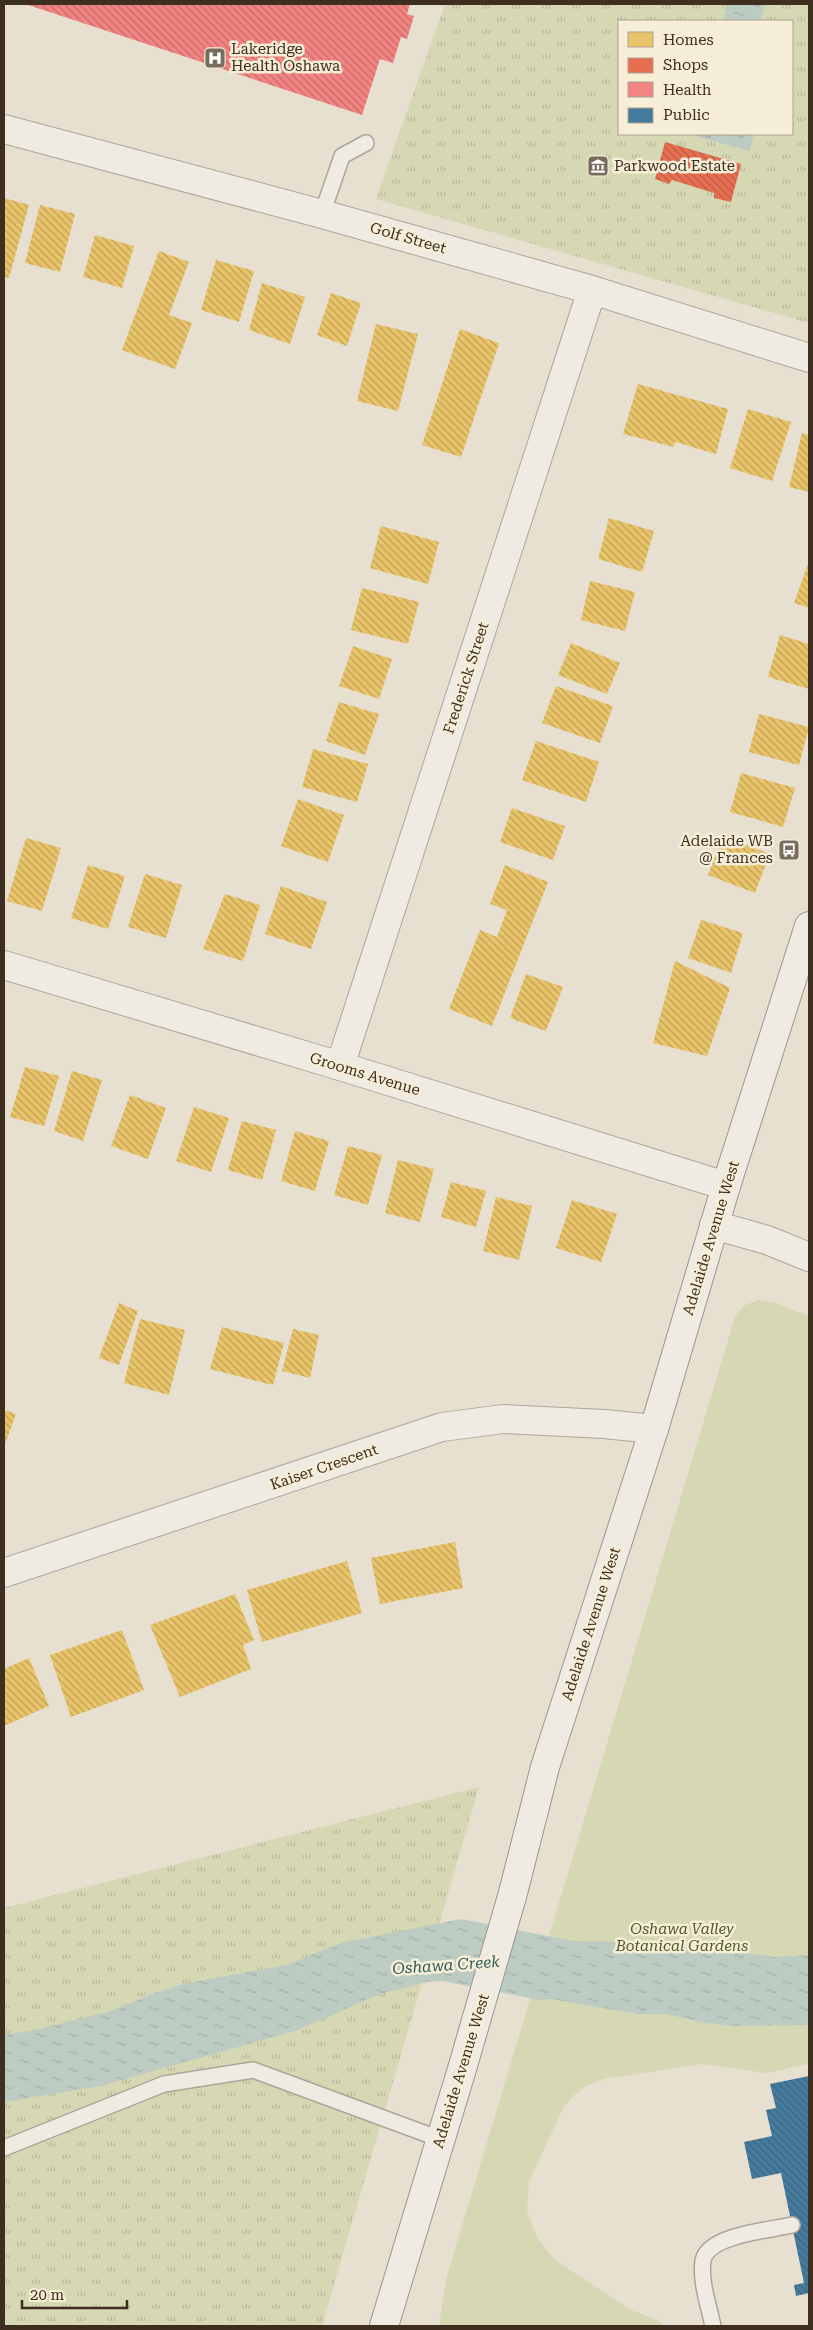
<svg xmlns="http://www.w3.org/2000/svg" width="813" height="2330" font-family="'Roboto Serif',serif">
<defs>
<pattern id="park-tufts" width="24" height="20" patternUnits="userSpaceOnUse" patternTransform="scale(1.25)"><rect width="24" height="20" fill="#d6d7b3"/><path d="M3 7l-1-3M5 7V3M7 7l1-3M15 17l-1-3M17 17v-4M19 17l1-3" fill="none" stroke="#b9b99a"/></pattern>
<pattern id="water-ripples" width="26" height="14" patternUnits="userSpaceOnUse" patternTransform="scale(1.25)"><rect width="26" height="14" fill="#bcccc2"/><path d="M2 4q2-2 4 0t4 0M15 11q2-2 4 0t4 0" fill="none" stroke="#a2b0a6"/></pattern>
<pattern id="homes-back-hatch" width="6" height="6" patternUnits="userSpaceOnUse" patternTransform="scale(1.25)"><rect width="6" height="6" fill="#e9c46a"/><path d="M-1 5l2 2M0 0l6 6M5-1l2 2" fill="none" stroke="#bea057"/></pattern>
<pattern id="shops-back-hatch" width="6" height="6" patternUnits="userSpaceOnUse" patternTransform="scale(1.25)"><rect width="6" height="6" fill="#e76f51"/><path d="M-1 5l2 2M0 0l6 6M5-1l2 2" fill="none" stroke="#bc5c43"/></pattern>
<pattern id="health-back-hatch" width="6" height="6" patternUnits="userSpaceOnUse" patternTransform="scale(1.25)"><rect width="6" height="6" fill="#f28482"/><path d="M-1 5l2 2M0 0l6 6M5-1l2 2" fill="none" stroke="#c56c6a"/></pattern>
<pattern id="public-back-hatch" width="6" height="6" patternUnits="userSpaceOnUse" patternTransform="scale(1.25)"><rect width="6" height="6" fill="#457b9d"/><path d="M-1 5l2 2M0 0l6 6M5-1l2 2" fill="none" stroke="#3b6580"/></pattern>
</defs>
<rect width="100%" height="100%" fill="#e7e0d1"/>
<g fill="url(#park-tufts)" fill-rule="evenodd">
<path d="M445,4H809V323L376,199ZM619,21H792V134H619Z"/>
<path d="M479,1787L322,2326H4V1908Z"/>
</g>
<path fill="#d6d7b3" d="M758,1300L773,1302L809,1316V2064L766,2073L703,2064L604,2079L588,2085L573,2096L563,2108L529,2182L527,2212L538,2239L555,2260L631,2310L658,2320L665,2326H439L446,2279L735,1317L743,1306Z"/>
<g fill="url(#water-ripples)">
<path d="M728,4H765L760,21H723Z"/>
<path d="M688,134H754L749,151Z"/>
<path d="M461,1919L574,1941L661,1943L776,1957L809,1955V2025L731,2026L700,2022L666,2014H637L551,1999L539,2000L443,1981L427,1982L380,1994L295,2031L100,2086L4,2102V2035L35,2030L115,2010L151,1994L183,1984L286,1965L341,1943Z"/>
</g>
<g fill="url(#homes-back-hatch)">
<path d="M4,198L29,205L9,278L4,277Z"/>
<path d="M40,205L75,214L60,272L25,263Z"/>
<path d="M95,235L134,246L122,288L83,277Z"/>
<path d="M159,251L189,262L169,315L192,323L175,369L122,350Z"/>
<path d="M216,260L254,271L239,322L201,310Z"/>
<path d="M262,283L305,297L290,344L249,330Z"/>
<path d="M331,293L361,303L347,346L317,335Z"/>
<path d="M376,324L418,334L398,411L357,401Z"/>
<path d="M460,329L499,343L461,457L422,445Z"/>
<path d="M638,384L728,409L716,454L675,442L674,447L623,434Z"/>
<path d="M748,409L791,422L772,481L730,468Z"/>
<path d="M802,433L809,435V492L789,487Z"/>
<path d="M609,518L654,531L642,572L598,559Z"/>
<path d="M381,526L439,542L428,584L370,568Z"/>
<path d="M808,564H809V608L794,603Z"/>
<path d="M590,581L635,592L625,631L581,620Z"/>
<path d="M362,588L419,602L408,644L351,630Z"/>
<path d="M780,635L809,644V689L768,677Z"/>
<path d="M571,643L620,663L607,694L558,675Z"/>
<path d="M353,646L392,659L379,699L339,686Z"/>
<path d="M556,686L613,706L600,743L542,723Z"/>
<path d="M339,702L379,714L365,755L326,741Z"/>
<path d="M759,714L809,727L799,765L749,752Z"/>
<path d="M536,741L599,762L586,802L522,780Z"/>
<path d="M313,749L368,764L357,802L302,787Z"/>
<path d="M741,773L795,788L783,827L730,812Z"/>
<path d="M298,799L344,815L328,862L281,846Z"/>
<path d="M512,808L565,826L553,860L500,842Z"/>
<path d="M723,836L770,854L755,893L708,875Z"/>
<path d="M26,838L61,848L42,911L7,901Z"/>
<path d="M88,865L125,876L108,929L71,918Z"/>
<path d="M505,865L548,882L492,1026L449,1009L480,930L497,937L507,910L490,904Z"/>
<path d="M145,874L182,885L166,938L128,927Z"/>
<path d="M281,886L327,902L311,949L265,934Z"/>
<path d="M225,894L260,905L243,961L203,949Z"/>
<path d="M701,920L743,933L731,973L688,958Z"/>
<path d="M675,961L730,988L707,1056L653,1043Z"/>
<path d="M526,974L563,987L546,1031L510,1018Z"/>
<path d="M25,1067L59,1076L44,1126L10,1117Z"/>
<path d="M72,1071L102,1080L83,1141L54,1131Z"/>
<path d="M130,1095L166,1108L148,1159L111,1146Z"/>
<path d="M194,1107L229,1118L211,1172L176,1161Z"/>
<path d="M242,1121L276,1130L262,1180L228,1170Z"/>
<path d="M295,1131L329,1141L315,1191L281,1181Z"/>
<path d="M348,1146L382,1155L368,1205L334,1195Z"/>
<path d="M398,1160L434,1169L420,1222L385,1213Z"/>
<path d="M451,1182L486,1191L476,1227L441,1217Z"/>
<path d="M496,1197L532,1206L519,1260L483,1251Z"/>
<path d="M572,1200L617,1214L601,1262L556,1248Z"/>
<path d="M119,1303L138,1311L119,1365L99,1358Z"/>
<path d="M140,1319L185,1330L169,1395L124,1383Z"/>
<path d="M222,1327L284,1343L273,1385L210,1369Z"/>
<path d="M293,1329L319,1335L310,1378L282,1371Z"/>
<path d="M4,1410L16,1414L4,1447Z"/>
<path d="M455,1542L463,1588L380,1604L371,1558Z"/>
<path d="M347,1561L362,1613L262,1642L247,1590Z"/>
<path d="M235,1594L254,1640L243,1645L251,1669L180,1697L150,1625Z"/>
<path d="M122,1630L144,1690L71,1717L50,1655Z"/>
<path d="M29,1658L49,1706L4,1726V1669Z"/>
</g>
<path fill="url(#shops-back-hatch)" d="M665,142L741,164L731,202L714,198V193L672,180L669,184L655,179Z"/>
<path fill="url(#health-back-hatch)" d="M25,4H410L407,14L414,16L407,39L401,37L393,63L380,59L362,115Z"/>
<path fill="url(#public-back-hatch)" d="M809,2076V2293L796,2296L794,2285L804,2283L781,2173L752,2179L744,2142L772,2136L766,2110L776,2108L770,2084Z"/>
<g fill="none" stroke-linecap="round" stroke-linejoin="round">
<g stroke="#ada599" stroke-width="18">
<g id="service">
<path d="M322,214L342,156L366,143"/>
<path d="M4,2148L164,2084L253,2070L440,2139"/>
<path d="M713,2326C709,2306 700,2282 703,2261C707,2235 771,2230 792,2225"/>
</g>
</g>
<g stroke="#ada599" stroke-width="30">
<g id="minor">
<path d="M4,129L322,214L592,290L809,358"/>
<path d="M4,965L340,1066L726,1186"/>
<path d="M340,1066L592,290"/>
<path d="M714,1225L767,1240L809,1257"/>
<path d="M4,1573L442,1427L503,1419L604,1424L654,1429"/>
</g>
</g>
<g stroke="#9c958a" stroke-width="30">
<path id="secondary" d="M384,2326L462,2069L513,1893L545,1767L654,1429L726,1186L809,926"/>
</g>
<use href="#service" stroke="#efebe3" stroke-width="15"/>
<use href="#minor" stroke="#efebe3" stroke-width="28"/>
<use href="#secondary" stroke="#efebe3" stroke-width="28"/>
</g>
<defs>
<g id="hospital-square" transform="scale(1.125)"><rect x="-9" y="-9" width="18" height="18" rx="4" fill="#786c5e" stroke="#f7eed8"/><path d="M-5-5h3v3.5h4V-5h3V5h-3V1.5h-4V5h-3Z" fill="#fff"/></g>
<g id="museum-square" transform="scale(1.125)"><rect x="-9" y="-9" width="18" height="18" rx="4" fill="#786c5e" stroke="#f7eed8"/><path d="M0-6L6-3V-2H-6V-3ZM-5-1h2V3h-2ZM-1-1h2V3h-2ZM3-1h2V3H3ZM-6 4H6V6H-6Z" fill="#fff"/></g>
<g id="bus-square" transform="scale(1.125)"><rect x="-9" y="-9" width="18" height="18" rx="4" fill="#786c5e" stroke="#f7eed8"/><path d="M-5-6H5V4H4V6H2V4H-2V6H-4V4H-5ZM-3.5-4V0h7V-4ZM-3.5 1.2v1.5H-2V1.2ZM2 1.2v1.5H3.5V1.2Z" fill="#fff"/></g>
</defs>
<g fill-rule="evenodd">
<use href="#hospital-square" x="215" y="58"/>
<use href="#museum-square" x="598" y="166"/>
<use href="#bus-square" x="789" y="850"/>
</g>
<g text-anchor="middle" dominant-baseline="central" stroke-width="5" stroke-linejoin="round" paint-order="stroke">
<g font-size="15" fill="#3d2e20" stroke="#f7eed8" text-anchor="start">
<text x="231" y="49">Lakeridge<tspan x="231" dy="17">Health Oshawa</tspan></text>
<text x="614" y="166">Parkwood Estate</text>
<text x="773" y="841" text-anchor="end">Adelaide WB<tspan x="773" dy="17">@ Frances</tspan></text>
</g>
<g font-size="15" fill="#3d2e20" stroke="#f7eed8">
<text transform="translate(408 238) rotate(16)">Golf Street</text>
<text transform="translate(466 678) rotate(-72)">Frederick Street</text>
<text transform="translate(365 1074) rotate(17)">Grooms Avenue</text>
<text transform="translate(711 1238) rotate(-73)">Adelaide Avenue West</text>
<text transform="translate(324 1467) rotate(-19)">Kaiser Crescent</text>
<text transform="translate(591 1624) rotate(-72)">Adelaide Avenue West</text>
<text transform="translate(461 2071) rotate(-73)">Adelaide Avenue West</text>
</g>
<g font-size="15" font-style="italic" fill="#4d5a26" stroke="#f7eed8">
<text x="682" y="1929">Oshawa Valley<tspan x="682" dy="17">Botanical Gardens</tspan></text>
</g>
<g font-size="16" font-style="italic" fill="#2f5d5a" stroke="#f7eed8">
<text transform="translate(446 1965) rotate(-4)">Oshawa Creek</text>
</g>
</g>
<rect width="813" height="2330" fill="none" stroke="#3d2e20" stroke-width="10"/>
<rect x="618" y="20" width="175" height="115" fill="#f7eed8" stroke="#ada18e"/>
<rect x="628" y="32" width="25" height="15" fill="#e9c46a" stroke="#ada18e"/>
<text x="663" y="45" font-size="15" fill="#3d2e20">Homes</text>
<rect x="628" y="58" width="25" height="15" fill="#e76f51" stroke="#ada18e"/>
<text x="663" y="70" font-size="15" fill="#3d2e20">Shops</text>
<rect x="628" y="82" width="25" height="15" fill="#f28482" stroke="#ada18e"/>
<text x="663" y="95" font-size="15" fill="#3d2e20">Health</text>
<rect x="628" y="108" width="25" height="15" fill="#457b9d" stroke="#ada18e"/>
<text x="663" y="120" font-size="15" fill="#3d2e20">Public</text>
<path d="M22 2300v8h105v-8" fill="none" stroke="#3d2e20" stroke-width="2.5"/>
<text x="30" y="2300" font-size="15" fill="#3d2e20" stroke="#f7eed8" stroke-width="4" paint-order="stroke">20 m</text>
</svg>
